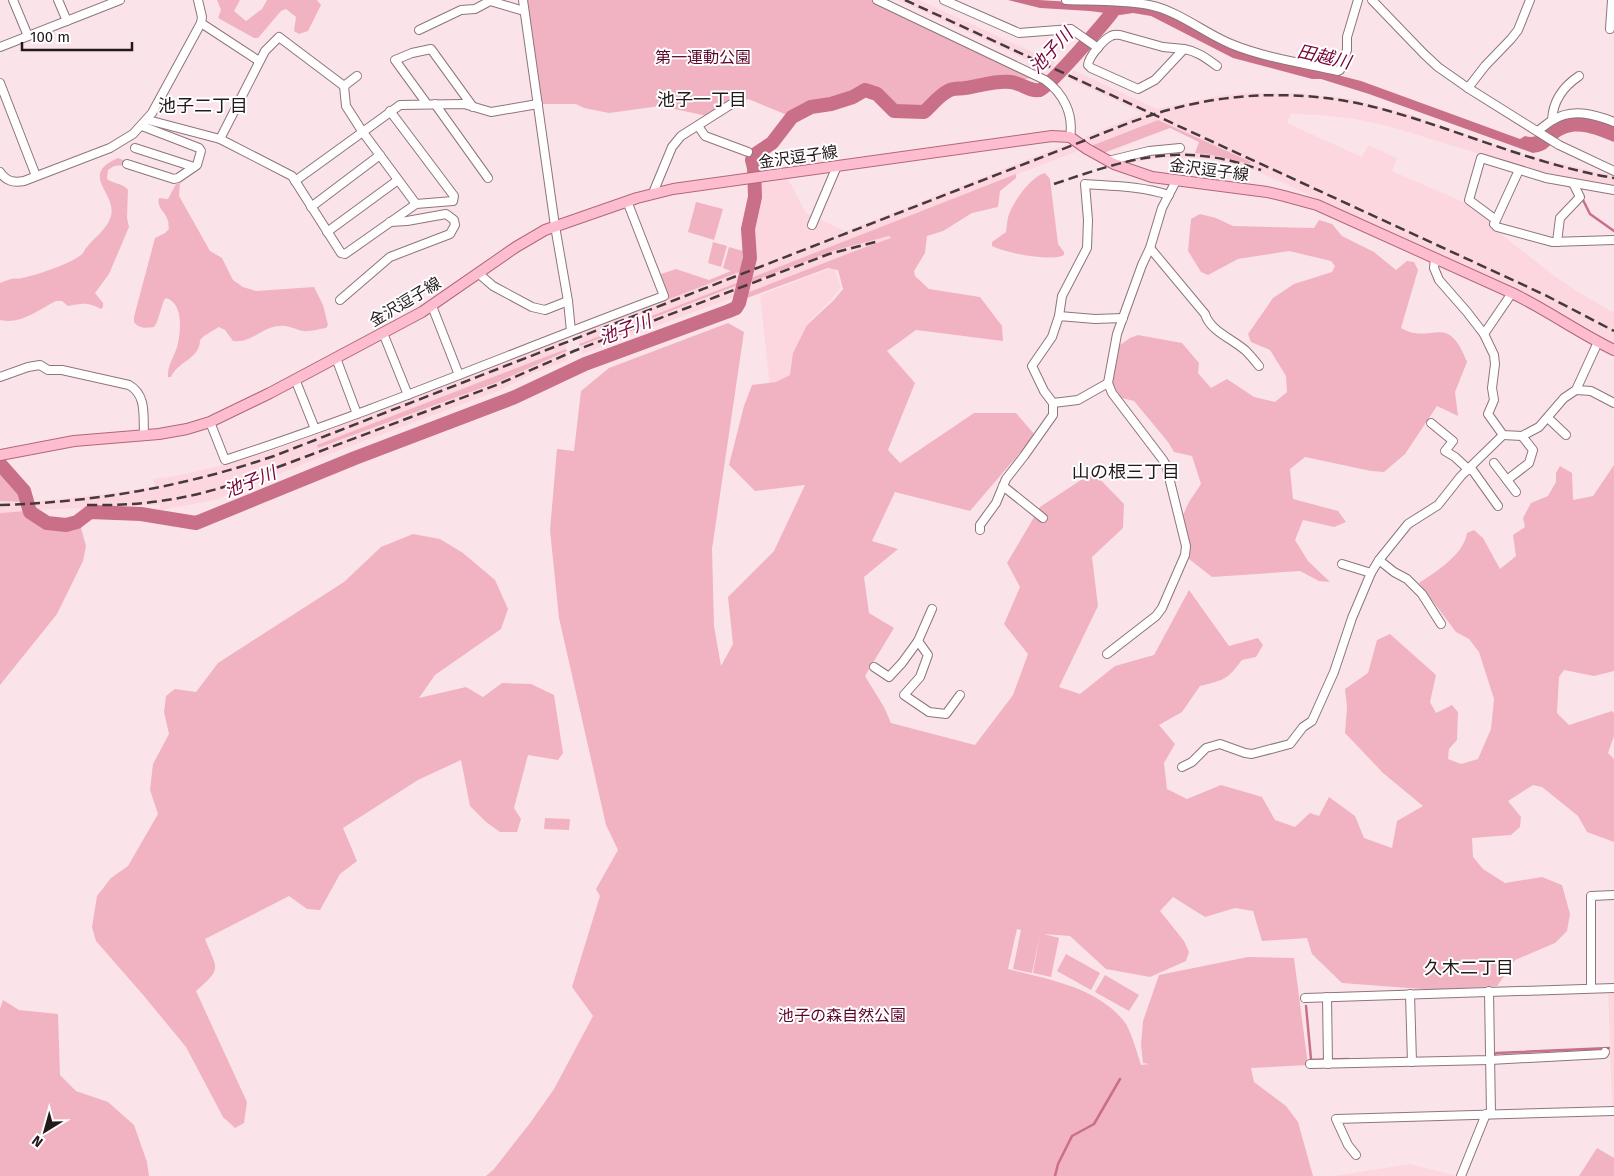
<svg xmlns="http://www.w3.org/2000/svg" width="1614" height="1176" font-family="'Fira Sans','Noto Sans JP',sans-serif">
<rect width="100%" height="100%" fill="#fbe4e9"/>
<g fill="#fdd7df">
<path d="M898,0H919L1055,62L1051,71Z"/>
<path d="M1073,70L1157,109L1217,96L1243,93H1300L1350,99L1406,113L1527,155L1614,176V187L1566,179L1539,172L1391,127L1355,119L1319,115L1291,114L1287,123L1362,157L1368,145L1397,158L1392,171L1466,203L1492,222L1490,224L1516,246L1556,277L1577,291L1614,313V346L1518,292L1257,171L1219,161L1200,158H1162L1123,164L1116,161L1166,152H1184L1217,156L1250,164L1158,120L1092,145L1085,137L1143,113L1069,79Z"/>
<path d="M1067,144L1078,151L748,279L754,261L751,230L758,201V181L787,177L806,213L846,231Z"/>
<path d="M890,236L891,239L855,251L745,294L748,283L836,250Z"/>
<path d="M834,267L841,287L830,301L807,324L793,364L796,385L770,388L760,295Z"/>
<path d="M742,271L739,282L579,344V334Z"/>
<path d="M738,285L734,297L582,354L580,346Z"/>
<path d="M565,339L566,349L317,446L318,448L325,446L498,382L567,351L568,360L532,374L500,390L311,461L215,500L161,510L159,505L32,510L31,502L105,494L155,486L153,479L175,476L232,463L277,449Z"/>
<path d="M0,501L24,502L25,511L0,513Z"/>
<path d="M1608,991H1614V1109H1612Z"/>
<path d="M1410,1164L1457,1176H1334Z"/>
</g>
<g fill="#f1b3c2">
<path d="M217,0H240L234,11L246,21L262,9L267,0H317L321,5L308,31L299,34L294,31L296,17L286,9L281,11L258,38H254L218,18L221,10Z"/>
<path d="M525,0H880L1040,77L951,89L924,112L894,111L877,94L865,90L792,117L748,99L712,117L660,106L609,113L584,108L576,104H538Z"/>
<path d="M1158,120L1251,162L1250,164L1217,156L1195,153L1199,142L1170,128L1101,154L1088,147Z"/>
<path d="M118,158L123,160L124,165L114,166L108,170L107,179C113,184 123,183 128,190L127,218L129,227L109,274L95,293L103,303V307L101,309C88,302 83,303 68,306L62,301H56C38,310 20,325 0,320V283C3,282 7,280 11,279C14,278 19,279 22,278C34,276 76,262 83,253C85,251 85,248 87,247C95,237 107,229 111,216C117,193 78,175 118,158Z"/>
<path d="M1045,173L1050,179L1058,244L1064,252V255C1052,262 1005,253 992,246V242L1006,232C1007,226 1007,218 1010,212C1015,199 1032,176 1045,173Z"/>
<path d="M1016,174V178L1000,191L998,207L972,213L943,231L927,236L925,253L914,271L915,276L929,289L980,297L1002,326L1003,341L916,330L887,351L915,383L888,450L900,463L974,413H1016L1035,435L970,511L895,492L872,541L898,549L864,577L869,613L894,628L865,676L884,707L891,723L975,745L1013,695L1028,654L1004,624L1020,587L1007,563L1040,507L1093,472L1124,504L1123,528L1092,557L1098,606L1059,687L1080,694L1115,666L1154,655L1189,590L1229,646L1258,638L1263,645L1256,657L1242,660C1227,680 1224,680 1200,686L1182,712L1159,725L1175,744L1164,763L1167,789L1187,799L1221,785L1262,797L1275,820L1295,827L1310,813L1319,816L1329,797L1355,816L1364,838L1392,848L1397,821L1423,806L1383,773L1345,733L1347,707L1345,689L1368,673L1377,640L1390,634L1436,675L1430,702L1436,713L1452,705L1458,712L1457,740L1449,749L1448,759L1461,764L1478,759L1491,729L1494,699L1479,652L1469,639L1456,632L1419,583C1436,572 1464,554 1467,533L1474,530L1483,538L1500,569L1516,556L1513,535L1525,527L1523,518L1531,503L1548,496L1556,482V473L1560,466L1572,473L1573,500L1593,496L1614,465V671L1594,676L1564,670L1559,677L1557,713L1569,725L1612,711L1614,713V736L1608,753L1614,759V842L1587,832L1578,816L1542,787L1533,785L1508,801L1521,817L1520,827L1511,835L1472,838L1473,857L1483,869L1505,883L1542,877L1562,885L1570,914L1567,931L1555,943L1515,960L1497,986L1435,990L1342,983L1312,954L1307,938L1262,941L1253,911L1235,908L1205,917L1173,897L1160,911L1184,941L1189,952L1186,961L1150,977L1106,969L1070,936L1044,934L1059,938L1051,977L1033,973L1040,934L1032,973L1013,969L1021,930L1017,929L1008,969C1049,980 1099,987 1126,1024C1132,1034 1137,1053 1141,1065L1149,1064L1143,1063L1141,1045L1143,1021L1159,975L1248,957L1294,958L1308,1065L1251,1068L1254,1082L1286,1106L1298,1122L1313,1176H486L494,1169L530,1123L554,1089L593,1016L572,987L600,896L596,889L618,850L606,825L559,618L550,530L557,449L574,451L581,391L609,368L728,323L744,332L712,549L714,626L721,666L733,644L728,597L774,551L805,485L755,491L729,465L744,406L752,385L776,382L790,375L793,353L807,325L834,300L843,289L838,270L828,268L747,298H744V294L855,251L891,238L889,236L836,250L748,283V279Z"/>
<path d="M180,183L179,196L210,251L222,258L233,280L243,287L256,291L314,287L323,305L328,325L326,328C319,329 310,332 303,331C296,330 288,325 280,326C263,326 251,344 233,341L225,330L219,327L204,336L200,340C200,359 178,361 171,377H168C167,364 176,355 178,343C181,329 183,303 166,298L164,300L157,322L154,327C146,328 139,329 134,322V317L155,238L165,233L169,229C168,226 169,223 168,221C166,212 156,208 159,198L168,199L176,184Z"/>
<path d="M696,202L723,209L714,240L688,232Z"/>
<path d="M1200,214L1216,218L1233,226L1314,228L1319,220L1332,224L1342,236L1374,252L1396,270L1407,261L1414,262L1418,270L1401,328C1432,346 1447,310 1467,362L1455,392L1458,416L1437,406L1405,454L1384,472L1371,471L1305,457L1290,469L1293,499L1338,511L1346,522L1334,527L1303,520L1295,540L1308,561L1330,582L1319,581L1300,571L1212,577L1189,559L1183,515L1189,502L1201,484L1192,456L1174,452L1168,442L1134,401L1122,398L1111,383L1114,362L1120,345L1130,338L1138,335L1182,343L1199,363L1198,373L1211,388L1227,379L1254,397L1275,402L1287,392L1286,376L1270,350L1251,342L1248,334L1273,298L1294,284L1332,272L1335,266L1331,261L1289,251L1238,259L1208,275L1201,272L1188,251L1191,219Z"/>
<path d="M713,242L727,246L721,267L708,263Z"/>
<path d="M729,247L743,251L742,271L579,334L578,331L667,297L658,275L676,269L709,280L731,271L723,268Z"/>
<path d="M739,282L738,285L580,346L579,344Z"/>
<path d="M566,349L567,351L498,382L318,448L317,445Z"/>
<path d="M0,467L22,494L24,502L0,501Z"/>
<path d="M25,511L49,526L70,517L81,528L86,546L83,561L57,614L0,685V513Z"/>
<path d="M413,534L440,539L463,553L495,580L508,609L501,629L435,675L419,698L466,687L483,697L502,683L531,684L554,695L563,753L558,760L528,755L514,808L521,819L517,832H500L486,822L470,806L461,760L418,780L343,828L357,861L340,874L320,910L307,909L289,896L205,939C217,970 223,967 196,991L247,1102L244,1123L235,1128L223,1117L186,1047L144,996L96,941L92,927L97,896L111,878L128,866L158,814L150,790L153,764L169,734L164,712L166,696L175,689L196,692L218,663L344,582L381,547Z"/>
<path d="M545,818L570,819L569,830L544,829Z"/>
<path d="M1066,954L1100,973L1091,990L1057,971Z"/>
<path d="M1105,975L1139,995L1129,1011L1095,992Z"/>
<path d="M3,1000L19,1010L58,1014L60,1075L76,1091L108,1102L134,1125L147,1162L149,1176H0V1009Z"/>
<path d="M1597,1148L1614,1158V1176H1579Z"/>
</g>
<path fill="#ca6f88" d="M1008,0H1039L1118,5L1156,10L1192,27L1318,70L1361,81L1520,139L1525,136C1541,141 1550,124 1563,119C1580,114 1599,120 1614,126V142C1596,135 1574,124 1557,139C1547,148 1546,151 1533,153L1369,94L1321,79H1312L1233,58L1151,16L1133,13L1120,15L1090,11L1040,8Z"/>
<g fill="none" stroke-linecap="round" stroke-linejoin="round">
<g stroke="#ca6f88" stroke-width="2.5">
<path d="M1583,200L1590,214L1614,231"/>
<path d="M1306,1006L1311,1059L1312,1060L1348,1059"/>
<path d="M1491,1055L1497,1053L1609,1048"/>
<path d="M1055,1176L1058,1164L1072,1136L1094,1124L1120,1079"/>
</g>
<path stroke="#ca6f88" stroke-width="14" d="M0,464L24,491L30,512L47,523L66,525L77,522L90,512L141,514L196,523L355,458L515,397L585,364L729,311L736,308L739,303L750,258L748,229L755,197L754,168L752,160L754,155L772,143L792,117L811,107L831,104L853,97L865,90L877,94L894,111L924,112C932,105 940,94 950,90C955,88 961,89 965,88C981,86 995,80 1011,82C1021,83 1030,92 1040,90C1047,89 1106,21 1113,11"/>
<g stroke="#8e757a" stroke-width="10">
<g id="minor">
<path d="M13,0L28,36"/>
<path d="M58,0L67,21"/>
<path d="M523,0L555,226L568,301L571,331"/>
<path d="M877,0L1045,80C1063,93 1074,114 1070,137"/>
<path d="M944,0L1019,33L1071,29L1098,48"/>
<path d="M1066,0C1093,1 1122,0 1149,5C1179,11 1204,33 1231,44C1265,58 1303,63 1338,71L1340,70L1347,50V37L1358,0"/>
<path d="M1372,0L1424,54L1438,67L1468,88L1559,145L1614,171"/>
<path d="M201,23L259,61"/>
<path d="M1610,29L1612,0"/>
<path d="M419,30L461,10L475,9L490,1L524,11"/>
<path d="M1120,35L1163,47L1184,49L1155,80L1138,89L1091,68L1088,65C1089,56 1104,39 1111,36C1114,34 1117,35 1120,35Z"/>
<path d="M0,47L120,0"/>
<path d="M1184,49C1197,51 1206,58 1217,66"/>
<path d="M0,83L36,176"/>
<path d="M344,86L357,76"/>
<path d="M1468,88L1485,66L1511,39L1518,30L1530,0"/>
<path d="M427,104L395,60L412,53L431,49L473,107"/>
<path d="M435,104L488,178"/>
<path d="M148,120L220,139L292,176L341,253L345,254L416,204L453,201L454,196L390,111"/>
<path d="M1552,120C1553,101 1564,86 1579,76"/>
<path d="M698,126L705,136L748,152"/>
<path d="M1537,131C1543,128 1547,123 1553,120C1572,108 1594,114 1614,122"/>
<path d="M220,139L265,51L279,37L344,86L346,106L362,131L416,204"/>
<path d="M135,148L194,167"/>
<path d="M1108,161L1149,151L1180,148"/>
<path d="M127,164L174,179L178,178L197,165L201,151L199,148L142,126"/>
<path d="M0,172C6,181 13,183 24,181L110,148L133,134L152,113L201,23L202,17L198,0"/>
<path d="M295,181L400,105L464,104L491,112L538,104"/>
<path d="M1614,190L1546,178L1481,158L1469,200L1496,220L1494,224L1497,227L1552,242L1614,240"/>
<path d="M653,193L672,147L681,136L741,98"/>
<path d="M311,207L380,155"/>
<path d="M1496,220L1519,170"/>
<path d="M812,225L837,166"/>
<path d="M327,232L398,180"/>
<path d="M1557,242L1560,218L1580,197L1573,183"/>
<path d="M1150,248L1205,314C1210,331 1233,339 1246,351C1251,356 1255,361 1259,366"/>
<path d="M1435,258L1434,268L1439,280L1467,312L1484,334"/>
<path d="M478,273L493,286L532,307L545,310L568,301"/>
<path d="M1512,293L1484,334L1494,355L1495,364L1492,388L1494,400L1488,414L1503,435L1522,436L1539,427L1564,398L1576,390L1598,342"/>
<path d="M340,300L390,257L450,234L455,225L454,220L446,214L407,221L390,222"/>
<path d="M432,306L459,375"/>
<path d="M1059,316L1062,296L1087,248L1088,220L1085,184C1114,186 1141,186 1169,195"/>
<path d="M383,333L408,395"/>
<path d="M336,358L357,414"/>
<path d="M0,377L28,367L40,365L48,370H62L129,385C147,395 143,416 144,435"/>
<path d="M295,379L315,429"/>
<path d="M1576,390L1591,391L1614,403"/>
<path d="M1053,403L1078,400L1108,383"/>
<path d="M1548,418L1566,435"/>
<path d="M210,422L225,460C374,412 518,350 664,296L627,201"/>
<path d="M1431,423L1453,441L1445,451L1455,457L1469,470"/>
<path d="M1494,463L1516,492"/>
<path d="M1471,468L1498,506"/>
<path d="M1507,480L1529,463L1533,450L1522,436"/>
<path d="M1003,486L1043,518"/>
<path d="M980,530V525L996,503L1006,479L1024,456L1053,415V403L1044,391L1032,366L1052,337L1059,316L1095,319L1123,318"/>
<path d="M1379,560L1394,572L1407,579L1422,594L1441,624"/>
<path d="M1342,564L1371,573"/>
<path d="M932,609L918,641L928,655L920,677L904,695L929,712L946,714L960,695"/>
<path d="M1107,654L1156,616L1162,608L1185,555L1186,546L1166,465L1163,460L1112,393L1108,383L1117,334L1142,265L1150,248L1162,208L1176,181"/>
<path d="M874,667L889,677L902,663L918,641"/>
<path d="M1182,767L1192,762L1206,748L1220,744L1245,753L1252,754L1290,744L1303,727L1312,721L1334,672L1352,618L1371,573L1379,560L1408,524L1438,505L1461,476L1503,435"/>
<path d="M1591,988V896L1614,895"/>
<path d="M1489,991L1491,1114"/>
<path d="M1410,994L1412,1062"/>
<path d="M1327,997L1328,1064"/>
<path d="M1305,998L1614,988"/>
<path d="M1310,1064L1490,1060L1604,1054L1605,1052"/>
<path d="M1356,1155L1348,1145L1336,1119L1614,1111"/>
<path d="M1461,1176L1486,1114"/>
</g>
</g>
<g stroke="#b0677b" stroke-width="12">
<path id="major" d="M0,455L74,441L159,434L187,429L210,422L270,393L422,312L516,247L545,230L637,198L673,189L1052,136L1070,137L1087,149L1114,164L1152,177L1267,192L1284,196L1317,205L1512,293C1547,310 1579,333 1614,350"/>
</g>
<use href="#minor" stroke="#fff" stroke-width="8"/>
<use href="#major" stroke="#fdbdce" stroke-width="10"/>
<g stroke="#45393d" stroke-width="2.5" stroke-dasharray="10 5" stroke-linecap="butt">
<path d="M905,0L1502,275L1545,295L1614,331"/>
<path d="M1054,184C1131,158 1181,141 1261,170"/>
<path d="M0,505C96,502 183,487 274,456L1086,140C1113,129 1140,118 1168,110C1240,90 1317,90 1389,111C1464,132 1536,165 1614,178"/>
<path d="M87,505C140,506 184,500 233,484L499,384L574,351L747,285L829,254L879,241"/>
</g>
</g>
<g text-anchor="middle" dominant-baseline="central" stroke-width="4" stroke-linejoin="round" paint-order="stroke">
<g font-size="16" fill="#5c062a" stroke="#fff">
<text x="703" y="57">第一運動公園</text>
<text x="842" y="1015">池子の森自然公園</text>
</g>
<g font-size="16" fill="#23191c" stroke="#fff">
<text transform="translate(798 157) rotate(-8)">金沢逗子線</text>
<text transform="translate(1209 170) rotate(7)">金沢逗子線</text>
<text transform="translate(405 302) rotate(-31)">金沢逗子線</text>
</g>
<g font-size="18" font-style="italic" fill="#790539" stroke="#fff">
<text transform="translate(1051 51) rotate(-47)">池子川</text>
<text transform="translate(1324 57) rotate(13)">田越川</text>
<text transform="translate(625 330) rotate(-20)">池子川</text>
<text transform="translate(250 482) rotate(-22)">池子川</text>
</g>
<g font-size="18" fill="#23191c" stroke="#fff">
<text x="702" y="100">池子一丁目</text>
<text x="203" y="106">池子二丁目</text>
<text x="1126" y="472">山の根三丁目</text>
<text x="1469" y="968">久木二丁目</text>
</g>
</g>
<g transform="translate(45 1131) rotate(217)" stroke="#ffffff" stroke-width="4" paint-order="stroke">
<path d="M0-4L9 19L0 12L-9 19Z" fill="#23191c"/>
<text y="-8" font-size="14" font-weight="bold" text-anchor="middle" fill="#23191c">N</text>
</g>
<path d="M22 42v8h110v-8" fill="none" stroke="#23191c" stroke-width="2.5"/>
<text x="30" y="42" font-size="15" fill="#23191c" stroke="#ffffff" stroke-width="4" paint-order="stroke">100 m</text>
</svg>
